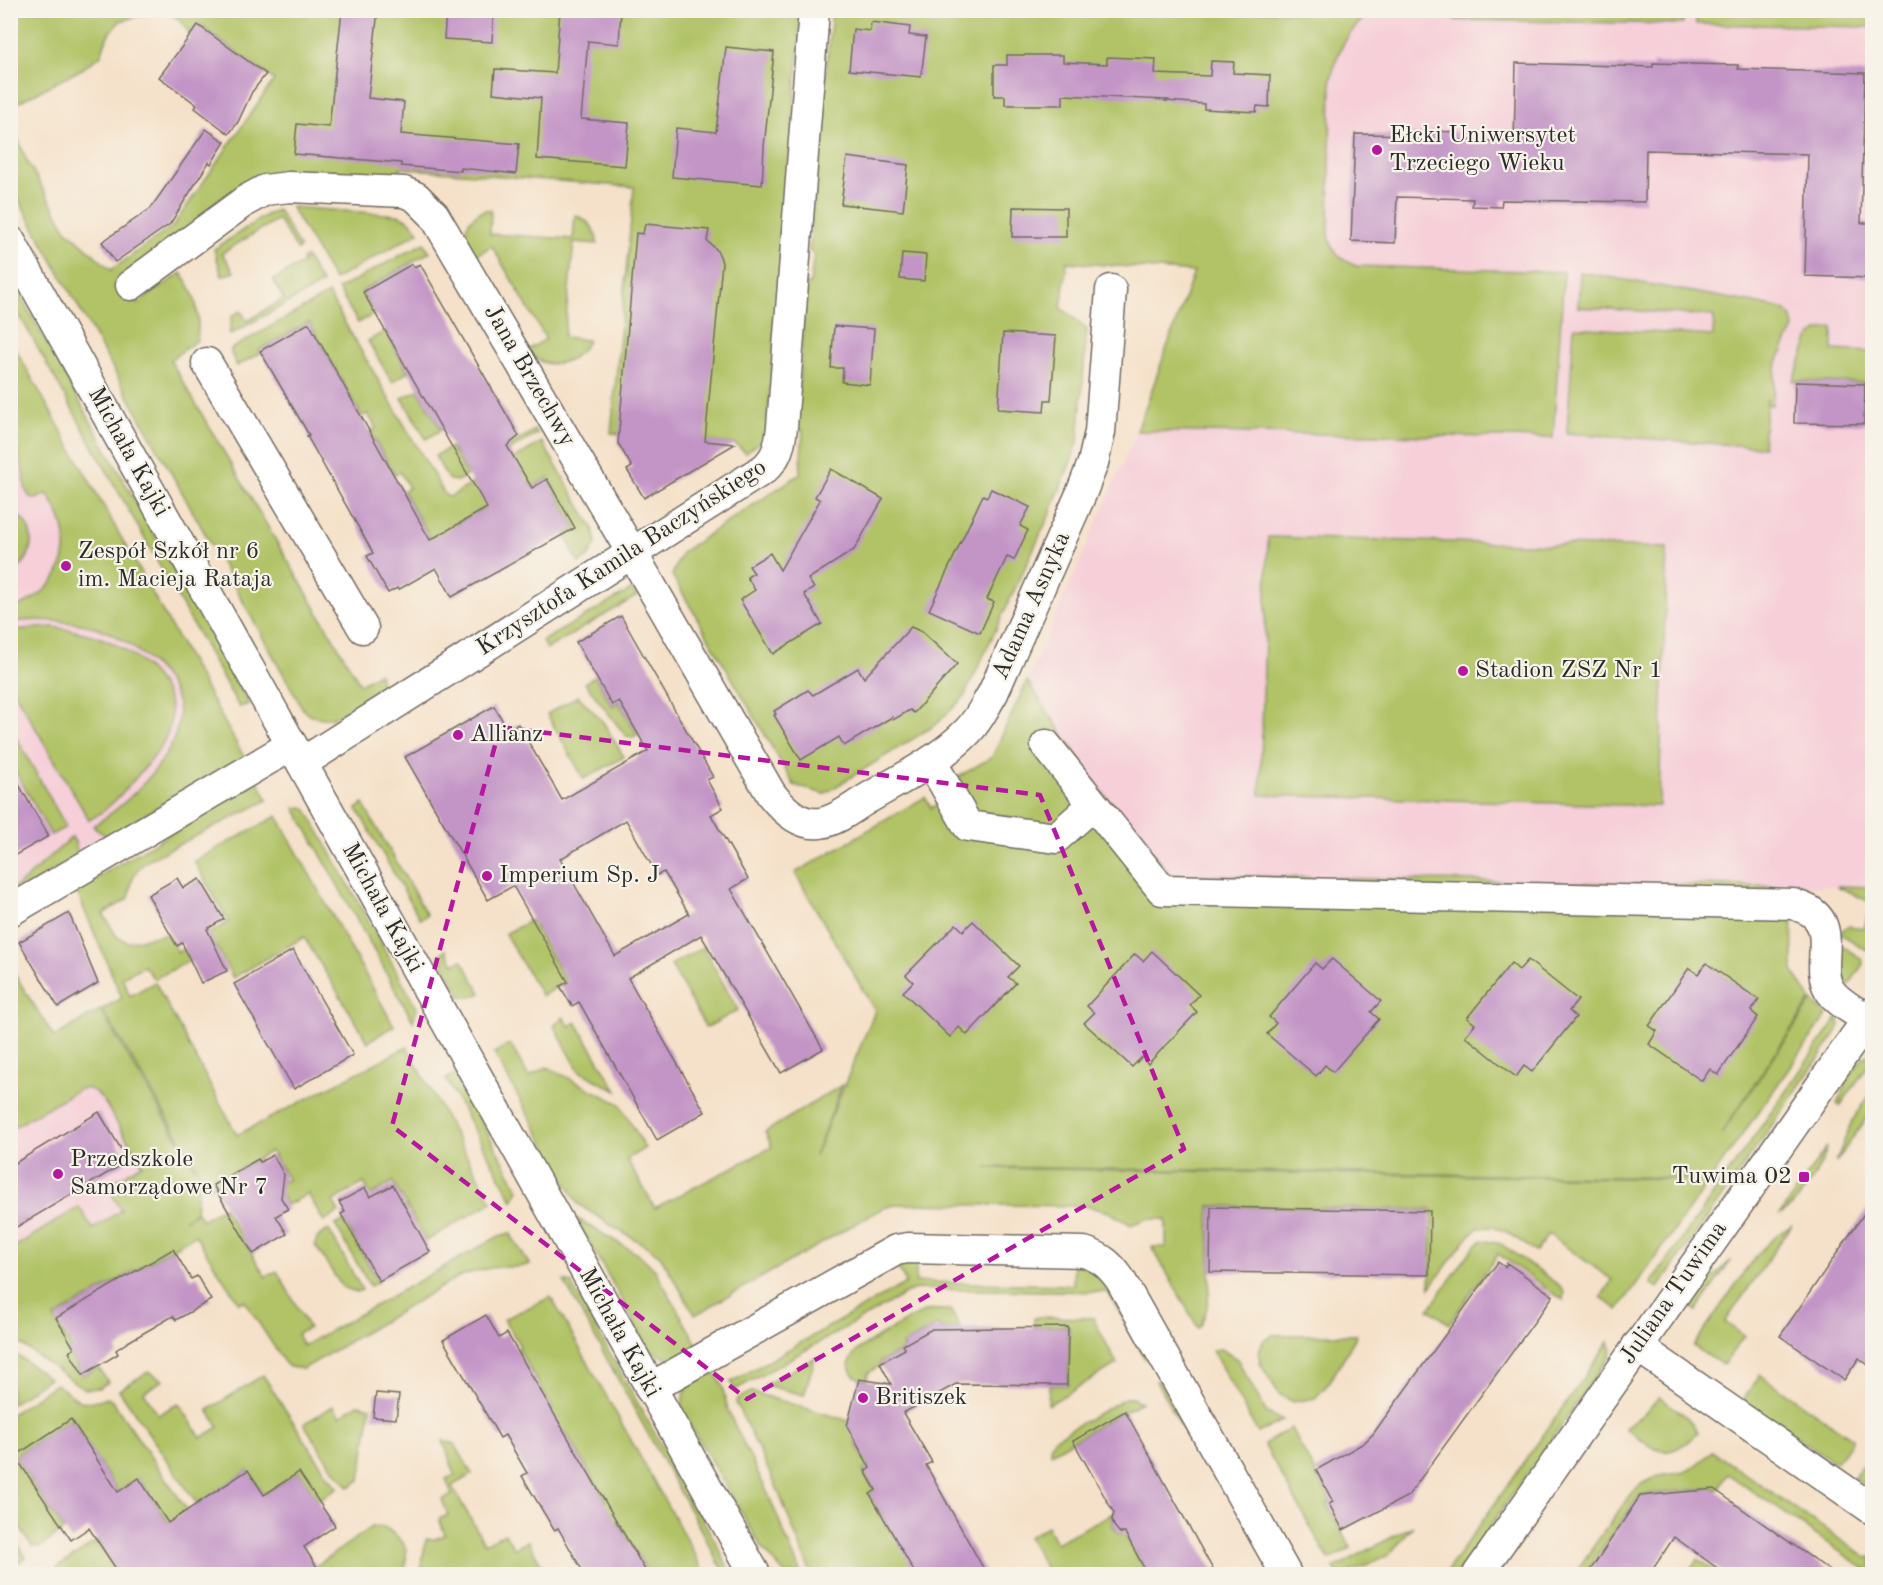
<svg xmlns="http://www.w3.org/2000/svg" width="1883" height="1585" font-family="'Old Standard TT',serif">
<rect width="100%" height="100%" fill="#f7f3e8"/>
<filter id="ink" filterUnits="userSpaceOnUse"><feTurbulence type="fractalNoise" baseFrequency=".0167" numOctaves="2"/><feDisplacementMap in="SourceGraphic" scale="12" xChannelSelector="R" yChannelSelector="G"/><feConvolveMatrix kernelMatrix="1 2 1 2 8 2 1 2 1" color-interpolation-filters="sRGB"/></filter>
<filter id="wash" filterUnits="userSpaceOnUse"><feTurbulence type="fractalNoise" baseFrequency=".008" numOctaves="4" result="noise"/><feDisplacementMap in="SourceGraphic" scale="24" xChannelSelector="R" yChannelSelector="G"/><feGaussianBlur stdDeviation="1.35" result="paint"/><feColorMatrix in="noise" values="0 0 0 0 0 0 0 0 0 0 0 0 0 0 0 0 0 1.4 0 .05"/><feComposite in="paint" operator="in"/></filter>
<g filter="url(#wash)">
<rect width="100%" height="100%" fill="#f5e1c9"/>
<g fill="#f6cfd8">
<path d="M1319,11H1872V887L1171,875L1099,788L1027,682L1137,431L1195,272Z"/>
<path d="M10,372L234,760L11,890H10Z"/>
<path d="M10,968L54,1039L102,1012L200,1175L197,1212L80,1282L11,1291Z"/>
</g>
<g fill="#b1c366" stroke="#6e7748" stroke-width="1.5" fill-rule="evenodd">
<path d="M11,10H159V11L120,21L108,35L101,55L82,69L11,106Z"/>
<path d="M164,11H802L766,437L746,453L735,444L611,433L634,187L400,168L398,181L289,173L119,280L137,304L181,273C197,294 200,314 197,340L170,360L360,684L379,673L382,689C358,704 332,731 304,711L11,186L10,127L13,126L26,159L66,229L111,270L173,226L274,80L198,24L190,34L178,18Z"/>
<path d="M832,11H1372C1349,30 1337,49 1331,79L1329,234C1332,253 1339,259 1356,266L1564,272L1553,438L1137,431L1194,272L1067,262L1061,308L1087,328L1078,443L1050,514L964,697L937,724L824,794L794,785L672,575L682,552L800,474L803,430H796L806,284H810L814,255L809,251Z"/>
<path d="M1433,11H1683V24L1456,20L1437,14Z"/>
<path d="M1696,11H1872V27L1696,24Z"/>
<path d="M291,207L399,215L410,221L419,232L334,280Z"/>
<path d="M278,210L300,248L297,250L278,219L222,253L234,272L222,276L214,249L266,215Z"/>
<path d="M484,210H491L490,234L573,239L575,215C588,220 597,229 597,244L574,242L564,337L588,340C577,364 544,374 528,350L546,339L492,246L473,257C463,237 460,222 484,210Z"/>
<path d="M424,243L430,252L362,291L374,314L358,323L338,289Z"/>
<path d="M306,257L322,284L229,335L232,316L241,311L247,321L284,299L273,280L304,262L302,259Z"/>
<path d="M1580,272L1749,302L1782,309L1787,312L1792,318L1794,328L1777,362L1772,405H1767V398L1763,447L1567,433L1574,327L1713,336L1714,316L1578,307Z"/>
<path d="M10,279H11L249,704L239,707L11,300Z"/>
<path d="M328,294L445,495L450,497L542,442L593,528L596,544L588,557L579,563L565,535L576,528L548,478L532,487L529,482L493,503L487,513L484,508L456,524L459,530L434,544L403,491L409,488L400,472L395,475L370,432L376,428L368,414L362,416L309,322L259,350L260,353L237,366L231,353V349Z"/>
<path d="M1833,327V350L1872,352V422L1866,421V383L1793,381L1810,337L1818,331Z"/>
<path d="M385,331L408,372L392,382L368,341Z"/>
<path d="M10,339L244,757L107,837L93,826C126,805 180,756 179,713C178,679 134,644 106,631C81,621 37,618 11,622V598L19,606C70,584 78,537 47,494L36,499L30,497L26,491L22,467L17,451L11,440Z"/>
<path d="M418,390L441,430L426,439L402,398Z"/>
<path d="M535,430L537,434L457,481L449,480L435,456L451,447L465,471Z"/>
<path d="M10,511C39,523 37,560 11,573Z"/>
<path d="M1268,537L1667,548L1659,806L1260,795Z"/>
<path d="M633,590L637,596L547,649L542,641L629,591Z"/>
<path d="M52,627C69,630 84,632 101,638C133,650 178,686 170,724C166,744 152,759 139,774C124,791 109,810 89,820L11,686V630Z"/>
<path d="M595,676L612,706L619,702L637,735L633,737L626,736L585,683Z"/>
<path d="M1027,681L1099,788L1171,875L1792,887L1793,971L1811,1000L1721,1134L1812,1001L1827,1015L1618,1310L1601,1297L1612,1280L1548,1234L1536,1252L1505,1231L1491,1227L1478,1228L1466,1239L1430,1288L1432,1210L1210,1206C1207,1237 1217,1306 1198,1328L1152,1247H1166V1219H1146L1131,1225L1109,1212L1085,1206L900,1204L883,1208L695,1315L661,1257L648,1247L615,1228L578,1204L494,1053L510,1044L529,1077L547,1067L620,1104L645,1148L627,1159L655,1208L772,1147L765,1132L842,1085L815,1156L875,1011L795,873L925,797L931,808L965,788L958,777L992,757ZM986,1167L1690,1178L1691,1179L986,1168Z"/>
<path d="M578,696L603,722L624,757L584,779L547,714Z"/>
<path d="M11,728L66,827L51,835L11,763Z"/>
<path d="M258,781L268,800L150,859C132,872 132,877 129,898L103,914L117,937L127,942L166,934L178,952L229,922L194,861L277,816L394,1026L368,1042L304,937L233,978L217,947L154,979L144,966L122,977L130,996L155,982L237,1135L407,1047L492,1202L426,1241L393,1182L371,1195L364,1183L333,1201L339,1212L324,1222L308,1194L287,1205L276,1186L288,1179L271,1151L209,1187L102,1009L122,998L76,890Z"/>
<path d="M363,804L427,915L420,919L357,809Z"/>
<path d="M302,807L307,810L417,1008L413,1021L295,808Z"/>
<path d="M72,837C77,845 79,851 73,859L11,896V890L19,885Z"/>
<path d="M1837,886L1872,887V903Z"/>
<path d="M1872,905V950H1867L1839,933L1848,926L1864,928Z"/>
<path d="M531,920L566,982L542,996L505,934Z"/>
<path d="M1841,945L1862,959L1863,964L1849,985C1836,975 1839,960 1841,945Z"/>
<path d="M703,947L738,1010L706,1028L671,965Z"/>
<path d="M446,950L454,964L462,960L481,993L471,997H462L439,956Z"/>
<path d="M10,967L54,1037L100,1010L199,1174L196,1212L184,1220L197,1212L202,1220L223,1207L266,1277L277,1271L309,1328L297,1334L303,1346L499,1236L510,1233L529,1264C520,1269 510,1266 500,1267C486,1268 472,1272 458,1277L303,1369L289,1367L284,1362L244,1300L239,1303L195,1235L54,1318L72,1348L68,1351L82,1376L98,1367L108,1382L99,1388L84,1389L11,1337V1249L79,1207L93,1229L121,1210L107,1186L142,1164L105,1103C97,1092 92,1087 79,1089L11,1129Z"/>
<path d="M563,1017L569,1026L576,1022L617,1091L579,1071L554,1026Z"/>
<path d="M1838,1017L1840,1025L1837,1032L1658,1288L1651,1283Z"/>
<path d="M1872,1052V1060L1840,1106L1837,1104C1846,1086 1853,1062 1872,1052Z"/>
<path d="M455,1074L519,1190L513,1201L446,1079Z"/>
<path d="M1872,1092V1114L1870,1113L1836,1162L1852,1121Z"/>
<path d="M1827,1147C1823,1165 1797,1208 1780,1214Z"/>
<path d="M576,1218L641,1256L655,1270L699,1348C677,1360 668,1365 648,1347Z"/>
<path d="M344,1221L378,1282L370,1286L335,1225Z"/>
<path d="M1792,1225L1725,1322L1744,1336L1723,1365L1693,1346L1755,1257L1770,1241Z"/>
<path d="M329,1230L362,1290L356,1292L342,1287L315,1245C316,1236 322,1234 329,1230Z"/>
<path d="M1482,1240L1501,1244L1560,1286L1564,1293L1563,1300L1498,1254L1449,1324L1429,1309L1473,1248Z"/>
<path d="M916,1259V1282L1073,1285L1074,1262L1104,1276L1146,1353L1145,1359L1108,1292L917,1289L912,1290L735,1390L731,1382L906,1283L896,1264Z"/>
<path d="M1731,1260L1696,1311L1690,1306L1699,1292Z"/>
<path d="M564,1281L571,1283L573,1287L716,1543L731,1574H725Z"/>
<path d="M551,1297L694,1553L704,1574H649L618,1522L612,1526L599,1505L606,1501L566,1432L561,1435L548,1412L553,1409L518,1348L520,1346L504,1319Z"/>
<path d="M951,1310L960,1328L940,1329L938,1325L902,1345L904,1349L880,1362L881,1365L868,1373L867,1380C849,1378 843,1364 857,1351C863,1345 919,1313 927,1311C934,1309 944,1310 951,1310Z"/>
<path d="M1038,1317L1093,1318L1117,1364L1048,1405L1049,1385H1068L1069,1326L1034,1327V1318Z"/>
<path d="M1273,1335H1357L1329,1383L1315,1398L1293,1402L1279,1394L1260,1363L1259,1352L1263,1341Z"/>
<path d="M1609,1342L1612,1350L1609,1357L1457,1574H1445Z"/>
<path d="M1221,1349L1237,1359L1267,1413L1283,1420L1258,1433L1212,1350Z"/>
<path d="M11,1351L49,1378L11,1404Z"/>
<path d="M815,1358L804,1395L765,1385Z"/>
<path d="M712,1368L722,1385L728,1411L768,1494L801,1574H785L761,1546L682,1411C681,1386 692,1380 712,1368Z"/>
<path d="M150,1372L163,1380L144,1392L158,1415L179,1403L201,1438L219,1427L208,1410L263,1375L328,1476L338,1487L318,1501L299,1472L264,1495L248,1470L197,1504L119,1390L146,1373Z"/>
<path d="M1760,1375L1853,1439L1836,1463L1743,1400Z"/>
<path d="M1156,1381H1165L1207,1458L1201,1462Z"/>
<path d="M56,1384L80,1401L88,1402L108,1398L113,1402L195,1521L202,1574L139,1478L118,1492L71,1419L15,1456L64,1530L40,1547L32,1546L11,1514L10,1415Z"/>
<path d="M751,1392L853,1422L859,1442L856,1444L869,1467L863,1471L875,1490L870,1494L893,1536L898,1534L916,1566L911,1569L914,1574H811L777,1488L736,1403L737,1399Z"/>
<path d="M1659,1397L1686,1416L1698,1432C1666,1465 1655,1450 1625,1428L1646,1412Z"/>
<path d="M1125,1398H1132L1141,1402L1051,1453L1050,1447L1054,1439Z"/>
<path d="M358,1404L371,1407L360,1480L349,1487L329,1463L304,1424L333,1406L340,1416Z"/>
<path d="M1291,1428L1331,1502L1327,1504L1351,1548L1329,1560L1264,1444Z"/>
<path d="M443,1440L455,1444L472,1474L452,1486L485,1544L505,1533L514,1549L528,1541L547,1574H428V1569L421,1568L426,1539H435L445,1535L439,1519L448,1515L442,1499L452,1495L446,1479L455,1475Z"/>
<path d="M1712,1451L1867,1558L1872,1557V1574L1728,1474L1717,1490L1714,1488L1640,1495L1584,1574H1574L1632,1492L1643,1483L1659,1476L1685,1472L1696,1466Z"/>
<path d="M1861,1466L1872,1474V1491L1854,1478Z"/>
<path d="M1113,1513C1110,1522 1113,1527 1119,1534L1125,1535L1144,1569L1142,1574H1049L1028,1537L1047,1526L1056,1543Z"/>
<path d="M1413,1526L1389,1555L1346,1574H1337L1334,1568Z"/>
<path d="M372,1527H384C408,1542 409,1548 404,1574H322L316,1566Z"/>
<path d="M11,1534L26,1557L11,1567H10Z"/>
<path d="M97,1541L120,1574H54L52,1571Z"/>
<path d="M1698,1559L1720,1574H1694L1689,1572Z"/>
</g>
<g id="blocks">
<g fill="#c395c6" fill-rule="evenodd">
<path d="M342,10H378L368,98L404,102L401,134L519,144L516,174L461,168V171L401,166V163L294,154L297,124L329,127Z"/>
<path d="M446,10H494L492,42L444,39Z"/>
<path d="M560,10H621L619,44L588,41L581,119L629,123L625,166L537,159L541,98L493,93L495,69L555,73Z"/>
<path d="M871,22L910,27L909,35L926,37L921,77L849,70L853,29L870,31Z"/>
<path d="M198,25L266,74L252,92L238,122L229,134L195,108L197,105L159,77Z"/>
<path d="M726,47L774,52L764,147L762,185L672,177L676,128L716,132Z"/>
<path d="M1007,55H1063V62L1107,64V57L1156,59L1155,74L1210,76L1211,61L1234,62L1233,73L1270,75L1269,107L1257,106L1256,112L1204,109V104L1166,101L1168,100L1063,95V105H1005V96H994V65H1007Z"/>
<path d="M1516,63L1653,67V63L1688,64L1738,65V69L1865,73L1861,223H1872V278L1805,276L1808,154L1646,150L1645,202L1502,200L1501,207L1472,206L1473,199L1397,197L1395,243L1351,241L1355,134L1429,135V131L1457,132L1456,140L1514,142Z"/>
<path d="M206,129L225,142L211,164L209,162L170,224L115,262L102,242L150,209Z"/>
<path d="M847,157L908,165L903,211L841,204Z"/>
<path d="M1013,207L1066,208V237H1012Z"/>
<path d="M645,224L709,230L707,241L716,249L720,256L722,263L705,441L735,444L644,498L627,470L632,467L618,443L636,233L643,234Z"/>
<path d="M902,253L926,255L924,281L900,279Z"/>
<path d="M412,264L414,267L420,264L519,436L507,446L532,488L547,479L575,528L452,597L436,568L398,590L397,588L388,593L367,556L373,553L307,436L309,435L260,351L309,323L430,540L487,508L363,292Z"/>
<path d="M834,326L874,329L870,385L842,382L843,368H831Z"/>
<path d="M1003,333L1056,336L1051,400H1045L1044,412L998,409Z"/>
<path d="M1795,382L1865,384L1864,424L1794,423Z"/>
<path d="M831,469L883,499L854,550L808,579L814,588L804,594L822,624L773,654L740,600L755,590L747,577L754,573L749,566L770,553L780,570L820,500L815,497Z"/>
<path d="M991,489L1030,507L1020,526L1028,530L1014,560L1007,557L987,599L994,602L980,633L929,610L983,495L987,497Z"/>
<path d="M621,616L713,777L707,780L723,808L711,815L748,879L731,889L823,1049L781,1073L701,935L628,978L705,1112L657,1140L579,1002L572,1006L560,986L568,982L513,886L488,900L405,757L494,706L508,730L518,724L562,800L648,751L619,701L612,705L576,642ZM626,820L657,875L664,872L689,914L615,956L560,859Z"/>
<path d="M911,627L922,632L957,664L914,713L910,710L893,720L892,717L844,746L839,737L801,760L774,715L776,714L774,711L808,690L813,695L858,668L864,678Z"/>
<path d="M10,770L49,836L10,858Z"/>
<path d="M177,878L183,888L200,879L224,919L207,929L227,971L201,983L182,943L177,946L148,895Z"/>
<path d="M69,913L98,983L58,1007L19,942Z"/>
<path d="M973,921L1019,966L1008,977L1016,983L967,1035L959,1027L950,1037L903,992L913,982L906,975L956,924L963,931Z"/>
<path d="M293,950L353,1055L294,1089L234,984Z"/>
<path d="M1152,951L1199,995L1190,1005L1197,1012L1148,1064L1142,1057L1132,1067L1084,1023L1094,1013L1087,1006L1135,954L1143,961Z"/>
<path d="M1332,959L1381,1001L1371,1012L1379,1019L1333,1072L1325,1065L1316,1076L1267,1034L1276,1023L1269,1017L1315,963L1322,969Z"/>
<path d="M1528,960L1578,1000L1569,1011L1576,1017L1532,1072L1524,1066L1516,1077L1465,1036L1475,1024L1467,1018L1511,963L1519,970Z"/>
<path d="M1706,963L1759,1000L1751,1011L1758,1017L1718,1075L1710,1069L1702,1081L1649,1044L1657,1031L1649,1026L1689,968L1698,974Z"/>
<path d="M99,1112L128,1161L10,1231V1166Z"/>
<path d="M273,1155L284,1175L281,1198L288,1209L276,1216L287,1234L253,1254L213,1185L258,1159L260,1162Z"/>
<path d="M393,1185L430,1252L379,1281L341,1214L345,1212L339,1202L365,1188L370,1197Z"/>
<path d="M1872,1202V1368L1859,1358L1844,1380L1780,1336Z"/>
<path d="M1211,1207L1430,1211L1429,1275L1210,1272Z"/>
<path d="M173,1249L191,1279L197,1276L211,1300L176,1320L173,1316L128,1342L116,1350L118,1354L83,1375L69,1352L74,1348L56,1318Z"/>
<path d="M1498,1262L1505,1267L1507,1263L1553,1296L1408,1496L1343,1530L1329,1504L1333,1502L1316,1470L1364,1443L1373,1434Z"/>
<path d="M486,1315L499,1338L507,1333L648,1575H585L558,1528L554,1530L522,1476L527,1473L505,1435L500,1438L443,1340Z"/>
<path d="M1068,1327L1067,1385L956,1384L903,1413L932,1462L926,1465L987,1575H916L870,1494L876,1490L865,1471L870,1468L847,1426L859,1379L891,1384L880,1363L905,1349L903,1345L932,1329Z"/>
<path d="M376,1393L399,1395L396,1419L373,1417Z"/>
<path d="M1125,1411L1216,1575H1148L1125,1533H1120L1114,1526L1112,1519L1114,1513L1073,1441Z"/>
<path d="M71,1419L118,1492L139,1478L168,1523L248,1470L264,1495L299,1472L335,1526L304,1547L322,1575H120L89,1528L71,1540L15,1456Z"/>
<path d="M1714,1489L1836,1575H1727L1674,1537L1649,1575H1587L1640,1496Z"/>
</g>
</g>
</g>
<g filter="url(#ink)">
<use href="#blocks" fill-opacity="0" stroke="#726b62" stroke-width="1.5"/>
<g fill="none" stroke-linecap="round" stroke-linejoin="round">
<g stroke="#726b62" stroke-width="33">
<g id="minor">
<path d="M10,241L755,1574"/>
<path d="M131,285L245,201L265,190L289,187L404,192L416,197L434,215L632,553L771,794C782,808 800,826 820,823C836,821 852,808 865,800C900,779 939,761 968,731C979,720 985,706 993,693L1081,494L1093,463L1100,432L1111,290"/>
<path d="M207,363L363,628"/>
<path d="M1046,745L1162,890L1793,904C1798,906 1805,908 1810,911C1838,929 1815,965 1829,989C1837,1003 1859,1013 1872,1022"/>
<path d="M931,761L968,826L1056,838L1093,805"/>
<path d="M302,763L764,469C777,458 780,445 782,427L814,10"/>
<path d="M10,911L292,745"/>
<path d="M1637,1346L1872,1509"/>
<path d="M650,1388L896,1250L908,1248L1084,1252C1101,1257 1110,1265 1120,1279L1286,1574"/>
<path d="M1478,1574L1872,1013"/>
</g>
</g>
<use href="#minor" stroke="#fff" stroke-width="30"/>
</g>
</g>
<path fill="none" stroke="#b5179e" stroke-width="4.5" stroke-dasharray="12 8" stroke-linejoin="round" d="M500,727L1040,795L1184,1149L747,1399L392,1126Z"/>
<g fill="#b5179e" stroke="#f7f3e8" stroke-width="2">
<circle cx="1377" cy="150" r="6"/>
<circle cx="66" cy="566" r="6"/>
<circle cx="1463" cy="671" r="6"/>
<circle cx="458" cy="735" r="6"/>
<circle cx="487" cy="876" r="6"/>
<circle cx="58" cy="1174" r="6"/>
<rect x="1798" y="1171" width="12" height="12" rx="3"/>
<circle cx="863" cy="1398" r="6"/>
</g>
<g text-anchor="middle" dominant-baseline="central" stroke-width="4.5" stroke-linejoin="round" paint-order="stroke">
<g font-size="24" fill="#2b2b2b" stroke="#f7f3e8" text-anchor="start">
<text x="1389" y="136">Ełcki Uniwersytet<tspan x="1389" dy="28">Trzeciego Wieku</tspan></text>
<text x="78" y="552">Zespół Szkół nr 6<tspan x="78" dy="28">im. Macieja Rataja</tspan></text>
<text x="1475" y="671">Stadion ZSZ Nr 1</text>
<text x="470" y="735">Allianz</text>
<text x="499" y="876">Imperium Sp. J</text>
<text x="70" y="1160">Przedszkole<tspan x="70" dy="28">Samorządowe Nr 7</tspan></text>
<text x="1792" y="1177" text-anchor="end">Tuwima 02</text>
<text x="875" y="1398">Britiszek</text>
</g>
<g font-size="24" fill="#2b2b2b" stroke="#f7f3e8">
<text transform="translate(529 376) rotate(60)">Jana Brzechwy</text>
<text transform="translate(128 452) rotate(61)">Michała Kajki</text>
<text transform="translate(622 558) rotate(-33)">Krzysztofa Kamila Baczyńskiego</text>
<text transform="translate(1032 606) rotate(-66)">Adama Asnyka</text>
<text transform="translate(382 908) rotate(61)">Michała Kajki</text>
<text transform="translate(1674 1293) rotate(-55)">Juliana Tuwima</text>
<text transform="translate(619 1333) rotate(61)">Michała Kajki</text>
</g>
</g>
<rect width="1883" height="1585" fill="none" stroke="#f7f3e8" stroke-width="36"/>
</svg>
